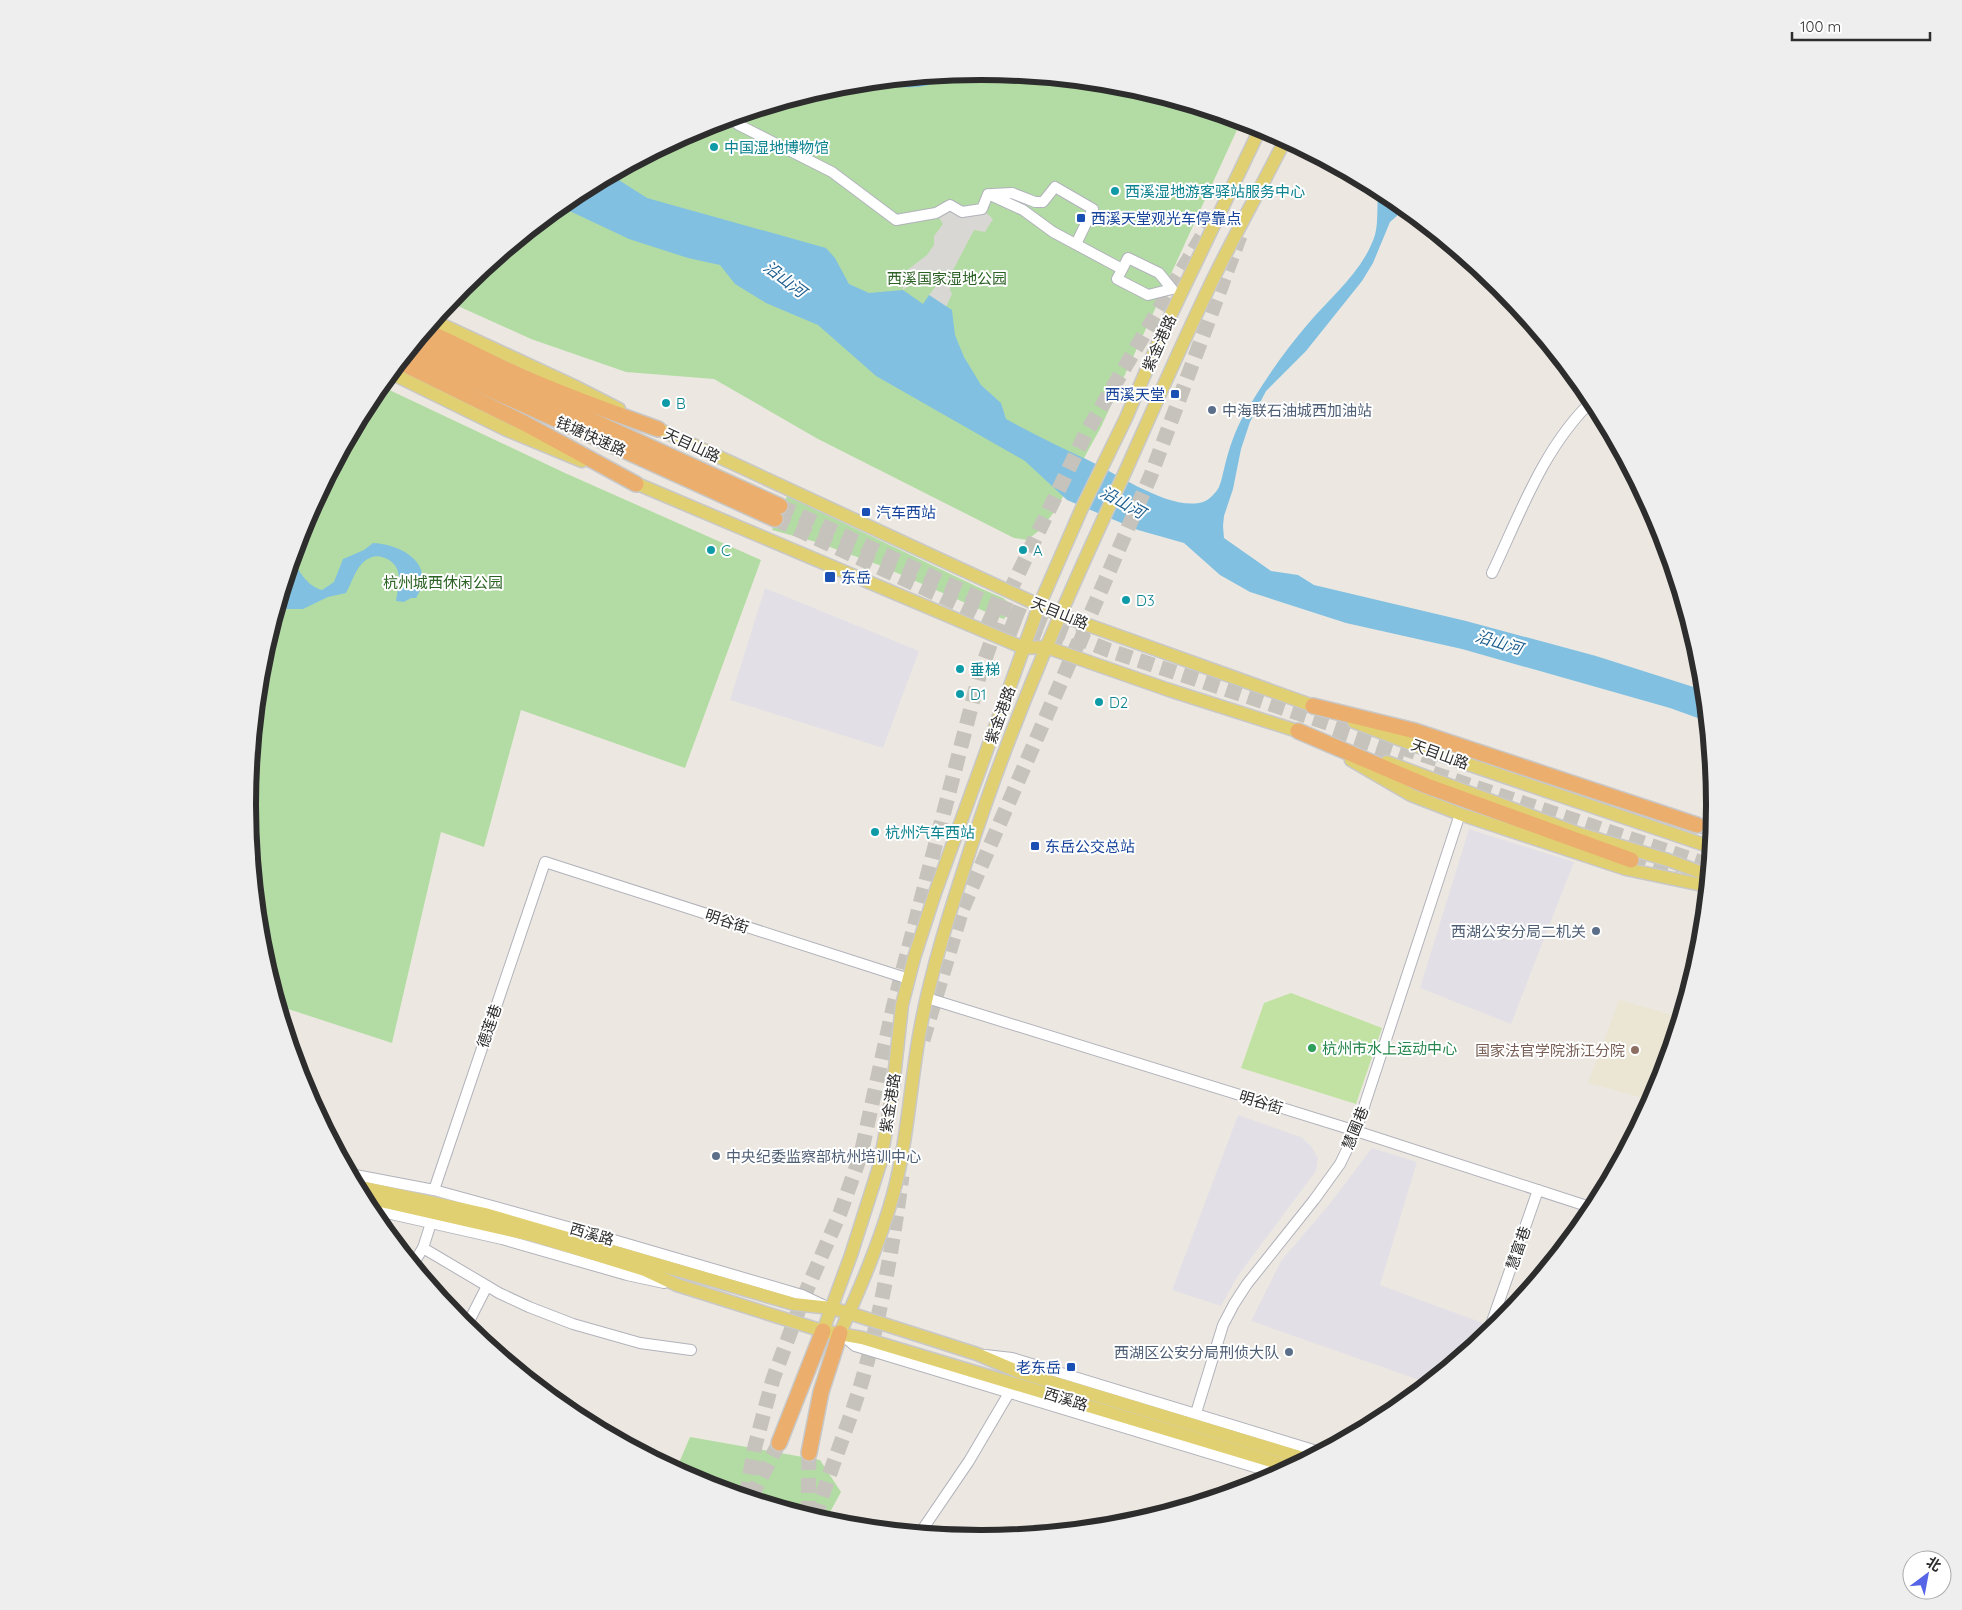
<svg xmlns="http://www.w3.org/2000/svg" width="1962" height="1610" font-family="Quicksand,'Noto Sans SC',sans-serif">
<rect width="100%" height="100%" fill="#ece8e1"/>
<g fill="#e2e0e6">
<path d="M765,588L919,651L883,748L730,700Z"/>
<path d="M1469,829L1574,862L1511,1024L1420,988Z"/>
<path d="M1238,1115L1301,1137L1311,1146L1318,1158L1316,1171L1237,1277L1221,1306L1172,1290Z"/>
<path d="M1372,1148L1417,1162L1380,1285L1483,1323L1474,1345L1428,1383L1251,1321L1281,1261L1331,1202Z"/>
</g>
<path fill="#ebe5d3" d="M1619,1000L1680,1017L1659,1086L1651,1100L1588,1083Z"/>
<g fill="#b3dca4">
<path d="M981,71L1124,85L1241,121L1101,427L1055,511L1040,530L1027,540L1014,538L818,439L714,379L626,372L531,339L449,302L462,286L574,195L700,127L838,85Z"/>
<path d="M381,386L565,473L761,560L685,768L521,710L484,847L441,832L392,1043L279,1006L261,948L247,805L261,662L303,524L371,397Z"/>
<path d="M787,496L982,589L1003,598L1009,603C1010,609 1008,614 1004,619L995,616L879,565L816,542L772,530Z"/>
<path d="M690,1437L820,1460L841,1492L829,1514L831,1523L700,1483L676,1470Z"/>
</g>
<path fill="#c1e2a2" d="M1291,993L1382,1028L1356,1104L1241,1068L1264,1003Z"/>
<path fill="#d9d7d3" d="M950,205L962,212L982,209L993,219L985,232L974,230L952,272L950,290L952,294L946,307L929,295L939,282L926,272L903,290L902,274L927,255L934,245V236L943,224L936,213Z"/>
<g fill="#81c0e1">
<path d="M942,75C939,78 936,81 933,83C919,91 882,86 867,82Z"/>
<path d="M611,175L647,198L826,248L835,258L849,284L869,293L903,290L923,304L929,295L952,310L955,335L964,357L981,385L1001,403L1006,419C1033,434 1060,447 1088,460C1116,473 1171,512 1203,502C1209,500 1216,493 1219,487C1222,480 1223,472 1225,465C1229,449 1235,430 1244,415C1262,384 1283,353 1307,325C1331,296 1363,272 1375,235C1379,220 1376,204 1379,190L1389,195L1412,214H1399L1390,222L1373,263L1362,281L1306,351L1266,391L1250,422L1241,449L1233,489L1224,516L1223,526L1224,538L1271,571L1298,575L1314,585L1466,621L1596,656L1703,690L1706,721L1670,708L1462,649L1346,623L1250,592L1220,575L1184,543L1138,530L1067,500L1025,461L876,376L818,325L766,303L735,284L720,265L688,258L629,239L559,206L574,195Z"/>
<path d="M373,543C395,544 427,557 422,584C420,589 419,594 416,598H411L404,602L396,601C399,583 404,566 385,558C378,555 372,556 366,560C356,567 352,582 346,593L328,597L303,609H277L292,559C300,572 307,586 322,590L334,582L343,559L364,550Z"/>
</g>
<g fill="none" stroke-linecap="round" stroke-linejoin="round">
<g stroke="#c6c3bd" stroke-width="15" stroke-dasharray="15 8" stroke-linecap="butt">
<path d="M780,506L980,599L1108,650L1439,760"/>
<path d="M775,519L984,616L1061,647"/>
<path d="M1331,739L1402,762"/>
<path d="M1433,773L1709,865"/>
<path d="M1697,825L1712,830"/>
<path d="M1631,860L1677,875"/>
<path d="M923,1040L962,910L1151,475L1240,236"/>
<path d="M746,1497L755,1446L773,1379L802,1301L840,1213L861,1154L893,1008L980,673L1008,595L1086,433L1211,221"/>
<path d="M751,1497L779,1443"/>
<path d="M808,1516L809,1453"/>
<path d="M815,1518C829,1472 848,1427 862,1381C881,1314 893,1245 902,1176"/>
</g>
<g stroke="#b1b2bb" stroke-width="12">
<g id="minor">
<path d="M730,118L739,125L832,172L896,220L936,213L950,205L962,212L982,209L988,194L1023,210L1053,232L1122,269"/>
<path d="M992,194L1012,193L1035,202H1043L1055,187L1093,209L1076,244"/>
<path d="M1128,258L1159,273L1172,289L1148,295L1117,279Z"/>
<path d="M1492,573C1520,514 1544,446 1593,400"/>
<path d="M927,998L1356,1131L1593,1208"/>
<path d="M350,1174L434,1190L600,1236L802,1295L823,1305"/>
<path d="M434,1190L545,862L909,979"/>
<path d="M369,1209L502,1239L627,1275L664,1283"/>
<path d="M423,1248L499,1293L529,1307L573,1324L640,1343L691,1350"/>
<path d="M413,1264L423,1248L431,1223"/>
<path d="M466,1327L487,1286"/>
<path d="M1488,1333L1538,1190"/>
<path d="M841,1334L855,1346L1278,1474"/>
<path d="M985,1355L1012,1358L1320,1452"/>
<path d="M1196,1413L1223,1325L1234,1304L1247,1284L1314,1200L1340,1164L1356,1131L1460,814"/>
<path d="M920,1533L969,1461L1009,1393"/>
</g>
</g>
<g stroke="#c8c8c8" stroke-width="15">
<g id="major">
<path d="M434,321L574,386L619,409"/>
<path d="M391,373L507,430L582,461"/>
<path d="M650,425L1060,615L1322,709"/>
<path d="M628,480L1024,648L1046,647L1169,690L1307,734"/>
<path d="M1354,722L1435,753L1711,847"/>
<path d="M1351,760L1411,795L1460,814L1626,869L1707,886"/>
<path d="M1387,762L1580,834L1668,860L1708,875"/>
<path d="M357,1186L485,1214L794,1304L831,1308L849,1313L977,1354L1019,1372L1306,1459"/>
<path d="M363,1197L535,1236L645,1270L677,1285L823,1331L862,1338L1291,1467"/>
<path d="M823,1331L851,1255L880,1164L892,1096L902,1005L914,958L935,893L1039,606L1081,510L1126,418L1165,327L1261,127"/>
<path d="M840,1333C860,1288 880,1242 893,1195C907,1143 910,1089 919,1036C930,973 950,911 970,850C1012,720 1068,594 1126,470C1156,403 1185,336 1217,271C1239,227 1263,184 1285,140"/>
</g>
</g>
<g stroke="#c8c8c8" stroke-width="18">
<g id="highway">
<path d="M425,331C455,343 482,359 512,372C559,394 609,411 658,429"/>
<path d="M417,341L780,506"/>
<path d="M408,352L775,519"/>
<path d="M400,362L524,423L636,484"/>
<path d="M1313,706L1415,731L1697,825"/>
<path d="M1298,731L1427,786L1631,860"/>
<path d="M779,1443L823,1331"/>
<path d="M809,1453L821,1392L840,1333"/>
</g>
</g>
<use href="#minor" stroke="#fff" stroke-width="10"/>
<use href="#major" stroke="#e1d072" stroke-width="12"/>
<use href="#highway" stroke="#ebae6d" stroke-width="15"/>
</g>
<g fill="#0f9aa8" stroke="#fff" stroke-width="2">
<circle cx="714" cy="147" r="5"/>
<circle cx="1115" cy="191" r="5"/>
<circle cx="666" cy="403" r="5"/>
<circle cx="711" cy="550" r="5"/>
<circle cx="1023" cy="550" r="5"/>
<circle cx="1126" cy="600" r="5"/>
<circle cx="960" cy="669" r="5"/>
<circle cx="960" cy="694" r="5"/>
<circle cx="1099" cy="702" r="5"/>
<circle cx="875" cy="832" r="5"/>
</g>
<g fill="#1a4fb4" stroke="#fff" stroke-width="2">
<rect x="1076" y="213" width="10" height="10" rx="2.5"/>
<rect x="1170" y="389" width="10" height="10" rx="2.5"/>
<rect x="861" y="507" width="10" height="10" rx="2.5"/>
<rect x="824" y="571" width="12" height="12" rx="2.5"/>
<rect x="1030" y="841" width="10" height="10" rx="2.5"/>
<rect x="1066" y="1362" width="10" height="10" rx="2.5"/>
</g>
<g fill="#5c6f8a" stroke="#fff" stroke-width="2">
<circle cx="1212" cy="410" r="5"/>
<circle cx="1596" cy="931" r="5"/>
<circle cx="716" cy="1156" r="5"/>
<circle cx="1289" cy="1352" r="5"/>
</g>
<circle fill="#2e9e5b" stroke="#fff" stroke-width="2" cx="1312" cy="1048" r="5"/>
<circle fill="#8d6e63" stroke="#fff" stroke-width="2" cx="1635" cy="1050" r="5"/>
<g text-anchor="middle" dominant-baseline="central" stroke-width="4" stroke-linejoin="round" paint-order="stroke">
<g font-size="15" fill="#0d838f" stroke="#fff" text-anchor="start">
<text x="724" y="147">中国湿地博物馆</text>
<text x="1125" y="191">西溪湿地游客驿站服务中心</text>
<text x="676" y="403">B</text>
<text x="721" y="550">C</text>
<text x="1033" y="550">A</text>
<text x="1136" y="600">D3</text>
<text x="970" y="669">垂梯</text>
<text x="970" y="694">D1</text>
<text x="1109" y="702">D2</text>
<text x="885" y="832">杭州汽车西站</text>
</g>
<g font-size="15" fill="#164399" stroke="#fff" text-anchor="start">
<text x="1091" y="218">西溪天堂观光车停靠点</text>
<text x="1165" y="394" text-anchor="end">西溪天堂</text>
<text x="876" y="512">汽车西站</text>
<text x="841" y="577">东岳</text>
<text x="1045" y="846">东岳公交总站</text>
<text x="1061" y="1367" text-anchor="end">老东岳</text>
</g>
<g font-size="15" fill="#2c6224" stroke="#fff">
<text x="947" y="278">西溪国家湿地公园</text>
<text x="443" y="582">杭州城西休闲公园</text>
</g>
<g font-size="15" fill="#2d2d2d" stroke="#fff">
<text transform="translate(1159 343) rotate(-66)">紫金港路</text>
<text transform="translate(591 436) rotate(24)">钱塘快速路</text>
<text transform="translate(692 445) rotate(25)">天目山路</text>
<text transform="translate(1060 613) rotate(22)">天目山路</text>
<text transform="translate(1000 715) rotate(-70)">紫金港路</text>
<text transform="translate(1440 754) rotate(20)">天目山路</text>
<text transform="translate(727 921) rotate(18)">明谷街</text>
<text transform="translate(489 1026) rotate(-71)">德莲巷</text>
<text transform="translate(1261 1102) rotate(17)">明谷街</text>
<text transform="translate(890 1103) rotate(-81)">紫金港路</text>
<text transform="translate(1355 1128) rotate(-68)">慧圃巷</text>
<text transform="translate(592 1234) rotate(16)">西溪路</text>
<text transform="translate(1518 1248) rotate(-71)">慧富巷</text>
<text transform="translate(1066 1399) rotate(17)">西溪路</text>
</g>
<g font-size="15" fill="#4e5e75" stroke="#fff" text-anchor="start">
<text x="1222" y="410">中海联石油城西加油站</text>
<text x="1586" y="931" text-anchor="end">西湖公安分局二机关</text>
<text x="726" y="1156">中央纪委监察部杭州培训中心</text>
<text x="1279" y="1352" text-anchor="end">西湖区公安分局刑侦大队</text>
</g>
<g font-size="15" fill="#27864d" stroke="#fff" text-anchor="start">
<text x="1322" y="1048">杭州市水上运动中心</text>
</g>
<g font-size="15" fill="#785e54" stroke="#fff" text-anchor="end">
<text x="1625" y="1050">国家法官学院浙江分院</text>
</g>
<g font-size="16" font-style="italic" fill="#1e5f8f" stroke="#fff">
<text transform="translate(785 279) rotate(37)">沿山河</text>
<text transform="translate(1123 502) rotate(29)">沿山河</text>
<text transform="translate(1499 642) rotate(17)">沿山河</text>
</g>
</g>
<path d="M0 0H1962V1610H0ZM256 805a725 725 0 1 1 1450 0a725 725 0 1 1-1450 0Z" fill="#eee" fill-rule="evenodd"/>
<path fill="none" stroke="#2d2d2d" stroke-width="6" d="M256 805a725 725 0 1 1 1450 0a725 725 0 1 1-1450 0Z"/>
<g transform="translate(1927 1575) rotate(32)"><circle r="24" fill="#ffffff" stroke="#ababab"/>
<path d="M0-4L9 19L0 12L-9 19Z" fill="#5665e5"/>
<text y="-8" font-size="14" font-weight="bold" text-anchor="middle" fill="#2d2d2d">北</text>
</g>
<path d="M1792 32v8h138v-8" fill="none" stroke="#2d2d2d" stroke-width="2.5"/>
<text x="1800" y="32" font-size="15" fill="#2d2d2d" stroke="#ffffff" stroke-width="4" paint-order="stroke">100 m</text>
</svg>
